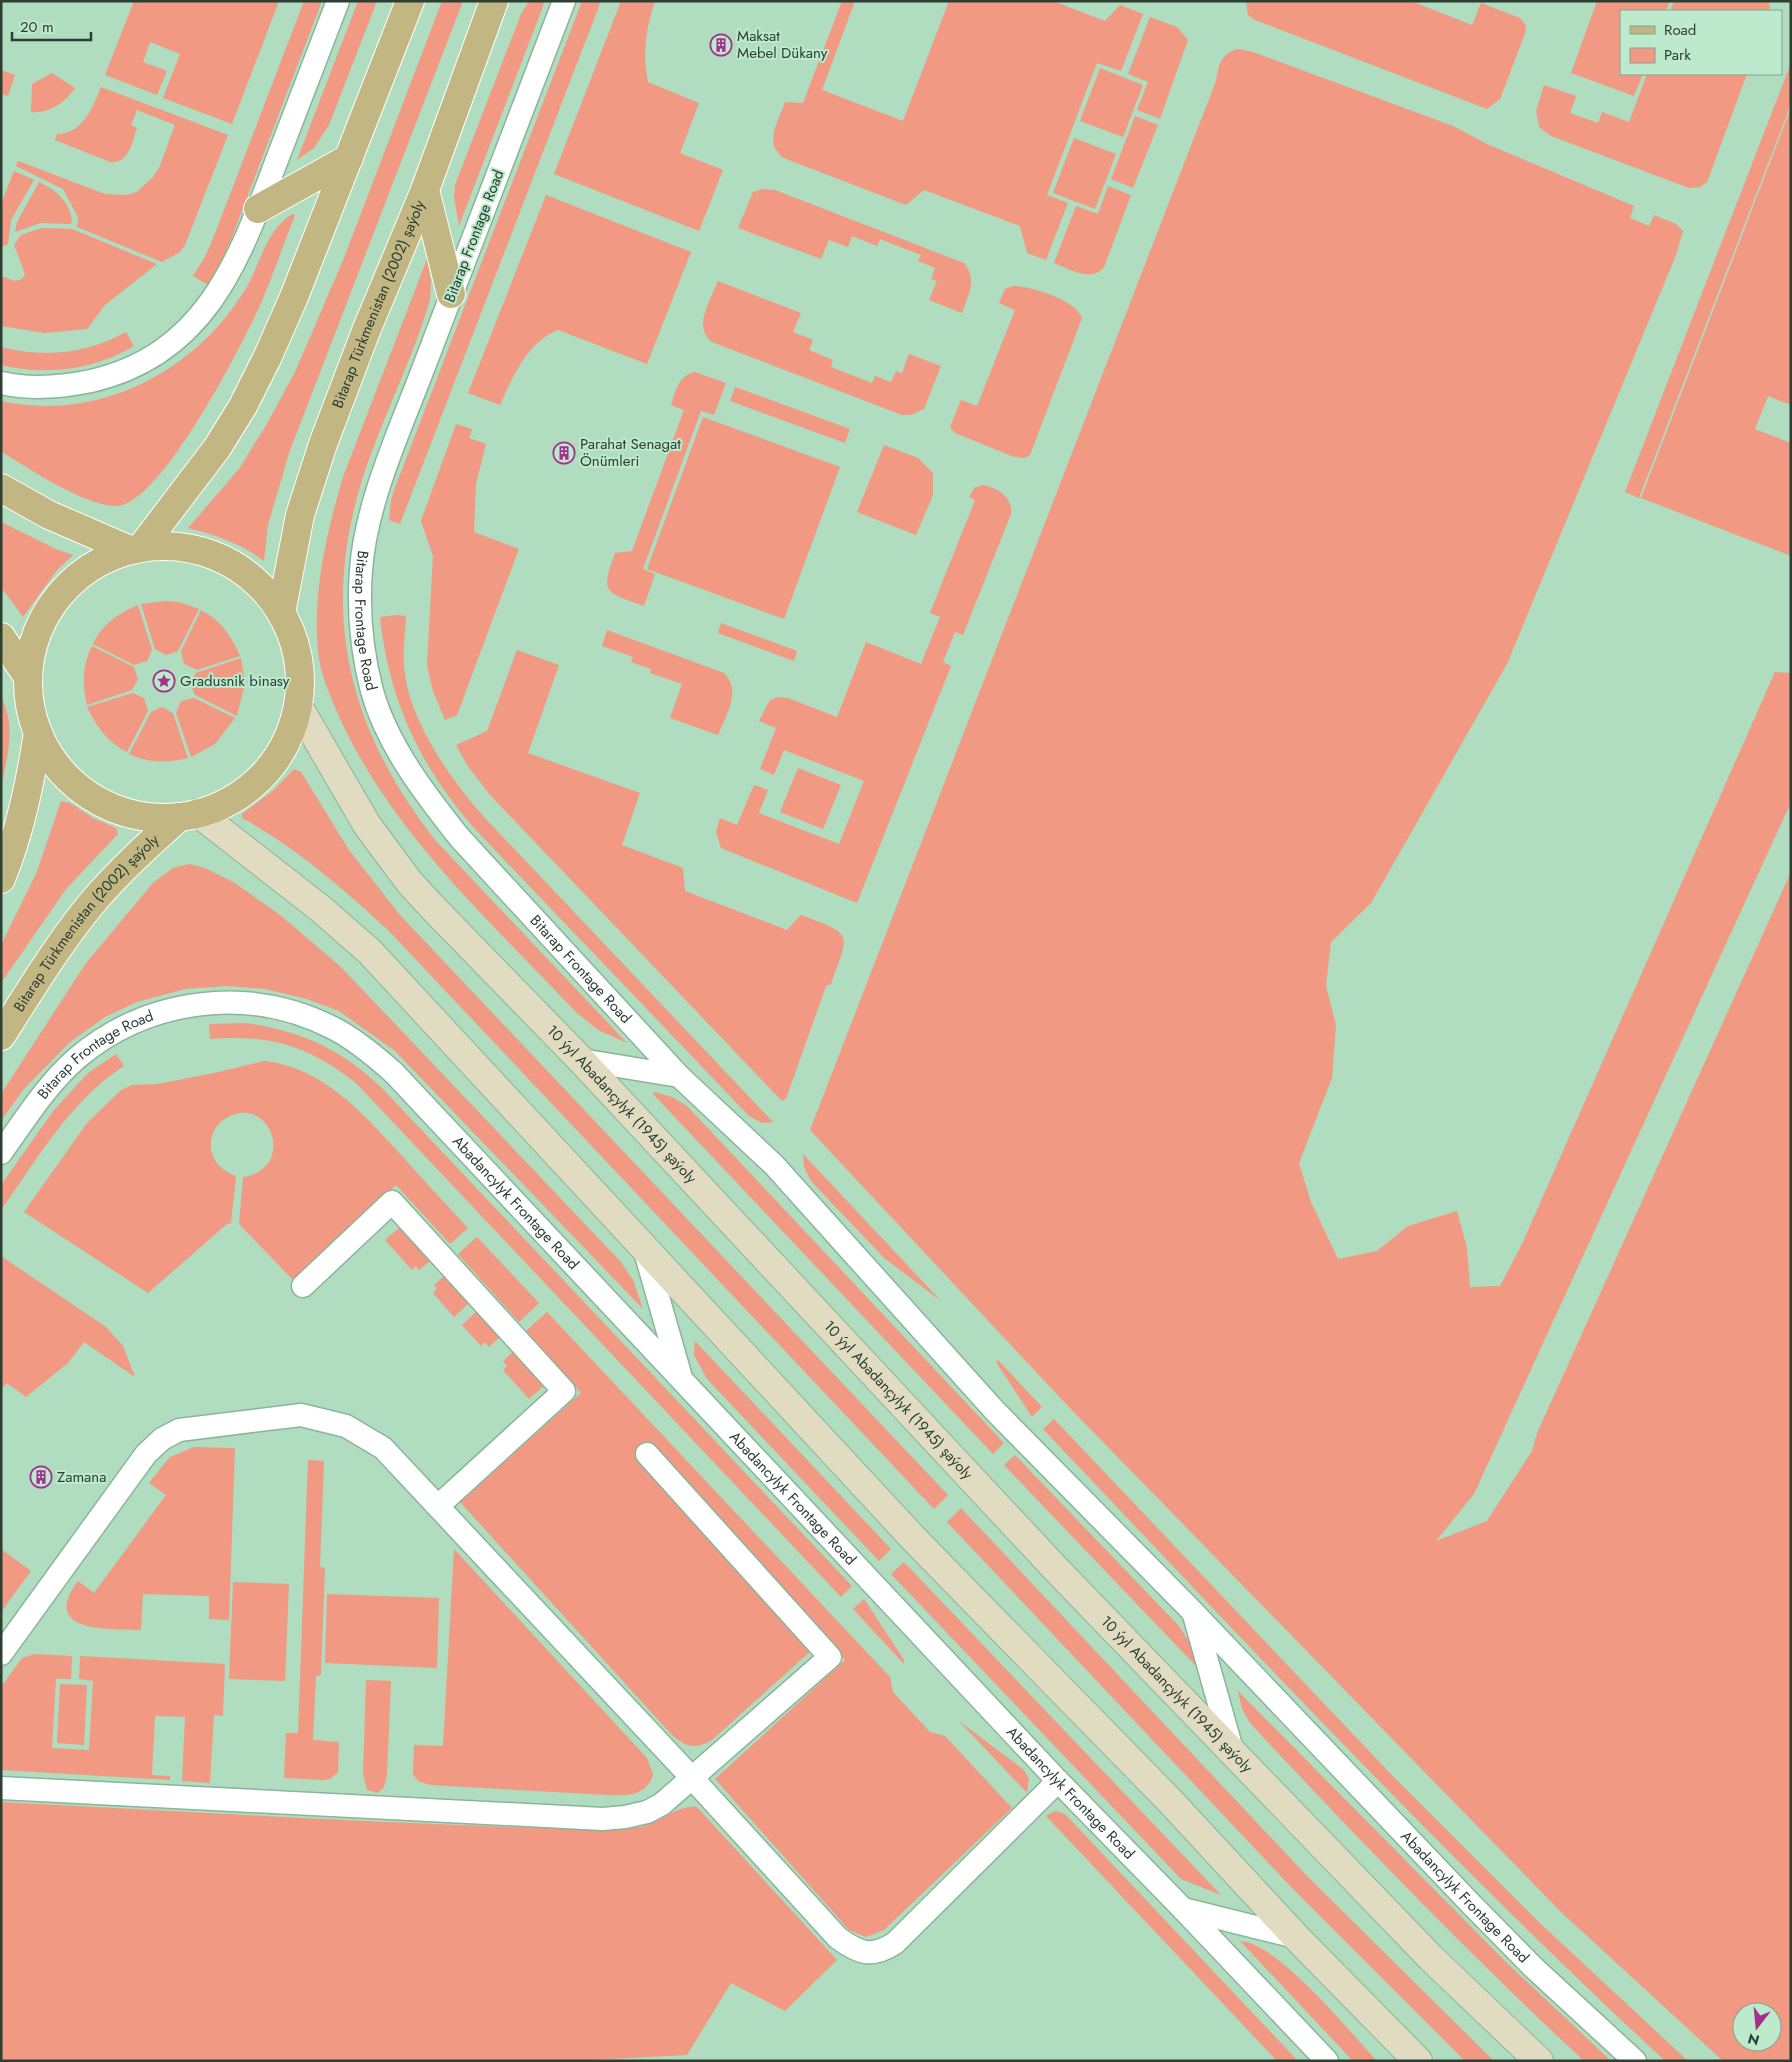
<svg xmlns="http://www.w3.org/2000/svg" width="1792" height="2062" font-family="Jost,sans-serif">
<rect width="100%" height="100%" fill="#b0dcbf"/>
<g fill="#f19982" fill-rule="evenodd">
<path d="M134,1H279L232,124L163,98L180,54L150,42L143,62L167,71L157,95L105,75Z"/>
<path d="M304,1H322L232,237L220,264L208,285L193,276L205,257L216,231Z"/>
<path d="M358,1H377L329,125L314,148L297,160Z"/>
<path d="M442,1H463L289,453L268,525L264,561C242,544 216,535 188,528L239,469L268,422L295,372L344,258Z"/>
<path d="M529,1H545L459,226L454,196L455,185L521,14Z"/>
<path d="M582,1H601L400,524L389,520L391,500L396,485Z"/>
<path d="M621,1H655C646,28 642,54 648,82L699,103L680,153L723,170L699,231L554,174Z"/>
<path d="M842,1H855L822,90L903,121L949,1H1053L1105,21L1120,5L1143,14L1121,71L1097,63L1047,195L1068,203L1046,260L1027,253L1020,226L924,190L906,205L786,159C762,146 778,122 785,102L803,103Z"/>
<path d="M1246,1H1411L1472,25L1481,3L1520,18L1525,24L1526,31L1500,99L1487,109L1255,20L1248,15Z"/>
<path d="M1597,1H1670L1666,11H1621V74H1643L1634,96L1571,73Z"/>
<path d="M1674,1H1769L1770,11H1670Z"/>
<path d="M1150,17L1177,27L1188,40L1160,119L1137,110L1148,82L1128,74Z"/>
<path d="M1238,49L1253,52L1453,126L1489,145L1634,206L1630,218L1649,226L1654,215L1676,224L1683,231L1676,255L1507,664L1371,903L1331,942L1326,986L1336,1025L1332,1078L1299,1163L1311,1202L1338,1259L1377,1251L1408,1226L1457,1211L1467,1248L1470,1287L1500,1286L1521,1246L1775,672L1791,673V802L1474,1494L1436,1541L1487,1521L1532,1451L1537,1433L1791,872V2061H1723L1561,1912L1066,1404L810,1130L1216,81C1218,66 1221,53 1238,49ZM1742,2012H1772V2042H1742Z"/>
<path d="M1791,63V104L1639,498L1625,492Z"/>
<path d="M1100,68L1143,85L1123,137L1080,121Z"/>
<path d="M1,70L15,75L8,96L1,94Z"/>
<path d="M52,73L75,88C66,102 48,114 31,112L32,84Z"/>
<path d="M1647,74H1747L1707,182L1700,187L1689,188L1551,136L1539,127L1536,111L1544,85L1576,96L1570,113L1598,123L1602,112L1629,122Z"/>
<path d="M101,87L228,135L185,245L180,252L162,262L77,227L78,217L63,189L16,166L18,161L105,194L127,195L137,192L153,177L159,168L175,125L137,110L131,125L137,128C132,142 129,164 110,162L55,140L57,134C83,134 93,107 101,87Z"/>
<path d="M1791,108V405L1768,396L1755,429L1791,443V556L1641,498Z"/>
<path d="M1135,116L1158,125L1133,188L1111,179Z"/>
<path d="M1074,138L1116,154L1095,209L1053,193Z"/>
<path d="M14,171L34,180L11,220L8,244L1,247V204Z"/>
<path d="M39,182C56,190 71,202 72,223L69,224L41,223L15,232L17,222Z"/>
<path d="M1108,186L1131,195L1104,267C1092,283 1069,269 1054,263L1076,206L1098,214Z"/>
<path d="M762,189L775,190L964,263C978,280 968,295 962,313L929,300L937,281L931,279L935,268L918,261L921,255L880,239L877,246L852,236L848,247L829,240L821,259L738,228L753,192Z"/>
<path d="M546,195L691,252L647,364L558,330C528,341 512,378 500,405L468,393Z"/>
<path d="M292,214L295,215C282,248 271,282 256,314C238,352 160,504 117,506C87,507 27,468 1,451V401C96,422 192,374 243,293C261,266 263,233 292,214Z"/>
<path d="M41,228L72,229L157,264L105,305L87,329L45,333L1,326V276L15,281L22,279L25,274L14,245L21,235Z"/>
<path d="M427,259L431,281L430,300C414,355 387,408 368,462C318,604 344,724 436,841L627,1043L598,1030L576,1012C491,922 396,837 342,723C333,702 323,682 319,659C311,598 326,535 343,477Z"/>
<path d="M718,281L801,313L793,332L813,340L809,350L833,360L831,367L872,383L875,376L891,382L896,371L902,373L909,354L941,366L924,409L911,415H902L712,342C692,326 711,300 718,281Z"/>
<path d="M1013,286C1030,286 1076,300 1082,318L1030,455L1025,458L1014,457L955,433L950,427L961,400L977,406L1015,310L999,303L1005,289Z"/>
<path d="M126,332L134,346C94,370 46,376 1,365V347C44,358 87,354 126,332Z"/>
<path d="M695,372L726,383L714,415L701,411L643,569L655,574L644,606C605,592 600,594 615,553L632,551L684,410L671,405C676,390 678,376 695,372Z"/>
<path d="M735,387L850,429L845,443L730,401Z"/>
<path d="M703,417L840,467L784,619L647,569Z"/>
<path d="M456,424L472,429L469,438L486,444L476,484L474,532L519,549L457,715L445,720L433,691L427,665L433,556L421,521Z"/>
<path d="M884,445L918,458L933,473V495L916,535L857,512Z"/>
<path d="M983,485C998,488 1013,497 1011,514L963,635L955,632L943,662L951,666L857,903L721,848L716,832L720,818L737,825L754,785L768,790L759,813L839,844L864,781L784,750L774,775L760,769L776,728L759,721L770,700L778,697L788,698L837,717L866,642L921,664L940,617L930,613L975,500L969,497L974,488Z"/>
<path d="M1,522L58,550L73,555L57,570L23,617L1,587Z"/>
<path d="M165,601L179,602L199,609L178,651L166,655L155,649L141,604Z"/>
<path d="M138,605L152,650L147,661L134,665L93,644C102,624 119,613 138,605Z"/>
<path d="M201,610C221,620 232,637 240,656L197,670L184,664L181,651Z"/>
<path d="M397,615L406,616C405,635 402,655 405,674C411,723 452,781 484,817L773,1122L762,1123L749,1116L473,827C419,764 389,700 380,617Z"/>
<path d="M721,623L797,651L794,661L718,633Z"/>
<path d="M607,630L724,673C742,691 726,715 718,735L670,718L682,684L650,673L651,669L631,662L633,657L602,646Z"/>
<path d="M92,646L134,667L138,679L132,690L87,705C82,685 82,665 92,646Z"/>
<path d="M517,650L559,665L528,753L640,793L622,845L683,868L685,891L787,930L801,915C855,935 849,932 831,984L826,986L786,1099L782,1101L490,795L467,765L456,745L487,731Z"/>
<path d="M241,658L245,683L237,716L195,695L190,683L196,673Z"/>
<path d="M133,693L144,698L148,711L127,752C108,743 96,726 87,707Z"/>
<path d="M1,697C16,725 8,757 1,785Z"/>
<path d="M194,698L235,718L215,744L191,757L176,713L181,701Z"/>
<path d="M162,707L173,713L188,758C169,763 147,763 129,754L151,712Z"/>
<path d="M798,768L841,785L823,829L780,812Z"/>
<path d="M294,769L301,772L349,850L400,915L948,1495L934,1509L388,930C343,889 296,847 242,818V814L274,790Z"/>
<path d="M61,801L70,803L93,818L116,828L118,834L66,889L1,983V945L36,874Z"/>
<path d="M189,864L205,868L235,883L280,915L341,967L620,1261L633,1280L643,1309L395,1051L339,1011L307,999L265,989L228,986L185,989L137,1002L105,1017L70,1042L23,1090L1,1121V1094L86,963L153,883L173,868Z"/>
<path d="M245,1023C302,1031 340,1049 382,1088L852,1586L841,1597L356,1083C309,1046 270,1034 210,1039L209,1024Z"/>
<path d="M116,1054L124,1066C70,1101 38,1158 1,1210V1185L54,1110L88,1073Z"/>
<path d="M264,1061C324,1067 365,1116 403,1157C424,1181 446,1204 468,1228L450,1244L396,1185L294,1281L239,1224L243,1177C296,1169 272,1097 230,1116C223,1119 217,1124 214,1131C205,1151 216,1169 236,1176L231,1223L227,1224L148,1293L24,1212L87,1123L121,1090L132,1085L158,1084L214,1073Z"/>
<path d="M654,1092L672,1097L687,1106L1004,1443L993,1454L653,1094Z"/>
<path d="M803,1154L941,1301L884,1258L811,1181L804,1167Z"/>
<path d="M400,1227L430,1261L419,1270L416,1266L412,1270L385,1240Z"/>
<path d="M477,1237L539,1303L519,1322L458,1254Z"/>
<path d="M1,1256L106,1327L123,1346L135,1377L84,1342L68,1363L26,1397L7,1383L3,1387L1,1385Z"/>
<path d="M444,1276L469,1303L454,1317L433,1293L437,1289L434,1285Z"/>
<path d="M477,1311L500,1337L489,1347L485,1342L481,1346L462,1325Z"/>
<path d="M547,1312L890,1677L893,1692L930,1732L945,1736L1012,1808L884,1930L866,1937L849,1930L715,1779L845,1660L652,1447L813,1649L712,1740C695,1750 686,1747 672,1735L460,1502L581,1393L526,1331Z"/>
<path d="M695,1341L891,1549L879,1561L707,1379L694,1355Z"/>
<path d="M513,1352L544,1386L529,1399L503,1370L507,1366L503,1361Z"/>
<path d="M998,1360L1042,1407L1032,1417L996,1362Z"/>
<path d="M1054,1419L1388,1771L1543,1926L1688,2061H1665L1663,2059C1446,1858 1246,1643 1043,1429Z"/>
<path d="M194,1447L235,1448L229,1620L209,1619V1596L143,1594L141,1630C109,1629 39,1633 78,1581L94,1593L166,1495L149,1483L170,1457Z"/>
<path d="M1015,1455L1179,1626L1189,1642L1196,1666L1004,1465Z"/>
<path d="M308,1460L324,1461L320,1567L325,1568L321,1675L316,1676L313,1740L339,1742L338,1772L330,1779L324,1780L284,1778L286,1733H298Z"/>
<path d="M961,1508L1308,1877L1494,2061H1465L1294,1890L947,1522Z"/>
<path d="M1,1549L31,1571L1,1612Z"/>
<path d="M454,1549L647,1758L653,1774C648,1796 626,1796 607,1795L430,1785L418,1781L413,1774L414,1745L443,1746Z"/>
<path d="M904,1562L1221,1895L1181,1879L891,1574Z"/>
<path d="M233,1582L289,1584L285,1681L229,1679Z"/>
<path d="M327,1594L439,1598L437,1668L325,1663Z"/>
<path d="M864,1599L904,1660V1664L853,1609Z"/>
<path d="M35,1654L72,1656L71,1679H56L52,1748L89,1750L93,1681L79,1679L80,1656L225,1664L223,1716L214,1715L210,1783L182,1781L185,1717L155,1716L152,1775L170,1776V1780L1,1770V1687L22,1658Z"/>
<path d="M366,1680L391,1681L387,1775L384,1787L378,1793L367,1790L363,1774Z"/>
<path d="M60,1684L87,1685L84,1745L57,1743Z"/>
<path d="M1238,1691L1507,1963L1611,2061H1584C1468,1953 1358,1839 1250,1723L1242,1709Z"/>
<path d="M959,1721L1024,1770L1029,1779L1027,1793Z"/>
<path d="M1,1802C194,1812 387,1824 580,1829C602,1830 624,1831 644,1826C662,1821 678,1805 697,1807L837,1960L785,2011L731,1983L687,2055L571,2061H1Z"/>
<path d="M1055,1811L1065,1814L1298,2061H1277L1046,1816Z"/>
<path d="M1240,1941C1278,1943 1349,2031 1377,2061H1353Z"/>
</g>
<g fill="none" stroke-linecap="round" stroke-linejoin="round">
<g stroke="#8ab599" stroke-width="25">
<g id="minor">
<path id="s1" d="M564,1C517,122 471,243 425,364C401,428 366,501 361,570C358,609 362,653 372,691C387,745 425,794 459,837L679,1076L774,1165L995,1411L1192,1611L1470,1903L1534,1968L1635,2061"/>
<path d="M1,383C31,390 62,387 91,381C208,354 240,257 278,157C298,105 318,53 338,1"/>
<path d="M581,1060L679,1076"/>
<path id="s2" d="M1,1153C24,1121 46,1085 77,1058C148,998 249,985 333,1028C355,1039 375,1056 394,1073L1058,1781L1183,1909L1327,2061"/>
<path d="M644,1248L680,1374"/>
<path d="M303,1286L392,1202L564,1391L438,1506"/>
<path d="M1194,1615L1233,1753"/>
<path d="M1,1654L146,1454L162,1439L179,1430L301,1415L346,1426L383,1448L693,1779L838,1938C860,1954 872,1958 895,1943L1058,1781"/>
<path d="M1,1788L603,1819L625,1817L647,1812L662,1804L830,1657L647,1454"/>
<path d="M1183,1909L1296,1937"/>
</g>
</g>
<g stroke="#8ab599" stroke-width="30">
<g id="secondary">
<path id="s3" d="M298,706L367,825L410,883L436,911L581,1060L1054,1567L1432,1959L1539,2061"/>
<path d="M198,813L321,909L370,952L914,1539L1171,1802L1296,1937L1418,2061"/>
</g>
</g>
<g stroke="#fff" stroke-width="30">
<g id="primary">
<path d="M425,190L451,294"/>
<path d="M258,209L349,158"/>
<path d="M1,488L49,515L130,550"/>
<circle cx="164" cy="682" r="136"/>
<path d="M141,548L217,448L243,406L268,356L294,297L410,1"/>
<path id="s4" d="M281,613L300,515L323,444L366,331L425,190L494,1"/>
<path d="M1,637L28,677"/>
<path d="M1,879C20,832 30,783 38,733"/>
<path id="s5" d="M1,1036C30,991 58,944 92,903C118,872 149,844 179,817"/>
</g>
</g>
<use href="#minor" stroke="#fff" stroke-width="22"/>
<use href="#secondary" stroke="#e1dbc1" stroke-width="28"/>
<use href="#primary" stroke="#c2b682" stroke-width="28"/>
</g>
<defs>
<g id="building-ring" transform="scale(1.125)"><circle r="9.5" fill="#bde9cc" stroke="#a2318e" stroke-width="1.5"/><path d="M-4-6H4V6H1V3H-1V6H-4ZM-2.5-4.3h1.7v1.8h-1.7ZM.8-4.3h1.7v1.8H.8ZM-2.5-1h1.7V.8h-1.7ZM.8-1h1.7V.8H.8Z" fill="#a2318e"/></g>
<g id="sight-ring" transform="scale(1.125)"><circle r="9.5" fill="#bde9cc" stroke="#a2318e" stroke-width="1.5"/><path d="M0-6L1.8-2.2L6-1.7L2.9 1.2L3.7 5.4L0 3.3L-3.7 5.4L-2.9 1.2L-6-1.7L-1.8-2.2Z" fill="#a2318e"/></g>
</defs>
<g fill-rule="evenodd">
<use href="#building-ring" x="721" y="45"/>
<use href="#building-ring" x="564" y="453"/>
<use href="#sight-ring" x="164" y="681"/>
<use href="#building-ring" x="41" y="1477"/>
</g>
<g text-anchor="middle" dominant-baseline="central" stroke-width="4" stroke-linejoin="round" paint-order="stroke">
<g font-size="15" fill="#2d3e33" stroke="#bde9cc" text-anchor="start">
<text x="737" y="36">Maksat<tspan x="737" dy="17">Mebel Dükany</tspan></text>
<text x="580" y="444">Parahat Senagat<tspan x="580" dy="17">Önümleri</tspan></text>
<text x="180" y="681">Gradusnik binasy</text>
<text x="57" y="1477">Zamana</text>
</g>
<g font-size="15" fill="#2d3e33" stroke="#bde9cc">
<text transform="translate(474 236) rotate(-69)">Bitarap Frontage Road</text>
<text stroke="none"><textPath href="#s4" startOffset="325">Bitarap Türkmenistan (2002) şaýoly</textPath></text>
<text stroke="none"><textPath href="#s1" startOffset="656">Bitarap Frontage Road</textPath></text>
<text stroke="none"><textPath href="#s5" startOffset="142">Bitarap Türkmenistan (2002) şaýoly</textPath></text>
<text stroke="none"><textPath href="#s1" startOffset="1078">Bitarap Frontage Road</textPath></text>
<text stroke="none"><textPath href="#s2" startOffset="139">Bitarap Frontage Road</textPath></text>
<text stroke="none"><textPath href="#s3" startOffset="516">10 ýyl Abadançylyk (1945) şaýoly</textPath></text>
<text stroke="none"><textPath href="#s2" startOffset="649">Abadancylyk Frontage Road</textPath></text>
<text stroke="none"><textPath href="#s3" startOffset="921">10 ýyl Abadançylyk (1945) şaýoly</textPath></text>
<text stroke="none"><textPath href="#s2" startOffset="1054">Abadancylyk Frontage Road</textPath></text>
<text stroke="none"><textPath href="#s3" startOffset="1326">10 ýyl Abadançylyk (1945) şaýoly</textPath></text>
<text stroke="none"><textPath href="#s2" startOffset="1459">Abadancylyk Frontage Road</textPath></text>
<text stroke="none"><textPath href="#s1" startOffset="2360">Abadancylyk Frontage Road</textPath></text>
</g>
</g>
<rect width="1792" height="2062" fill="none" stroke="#2d3e33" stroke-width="5"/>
<rect x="1620" y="10" width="162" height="65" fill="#bde9cc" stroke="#83a58f"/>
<rect x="1630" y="26" width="25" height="8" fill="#c2b682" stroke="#83a58f"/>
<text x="1664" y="35" font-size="15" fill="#2d3e33">Road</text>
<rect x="1630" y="48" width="25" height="15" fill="#f19982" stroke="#83a58f"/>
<text x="1664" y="60" font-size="15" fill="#2d3e33">Park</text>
<g transform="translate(1757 2027) rotate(196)"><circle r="24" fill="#bde9cc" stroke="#83a58f"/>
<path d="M0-4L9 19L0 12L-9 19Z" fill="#a2318e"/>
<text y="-8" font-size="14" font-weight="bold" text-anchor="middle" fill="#2d3e33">N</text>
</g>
<path d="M12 32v8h79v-8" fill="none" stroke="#2d3e33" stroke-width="2.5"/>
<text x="20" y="32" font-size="15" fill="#2d3e33" stroke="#bde9cc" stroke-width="4" paint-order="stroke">20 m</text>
</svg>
